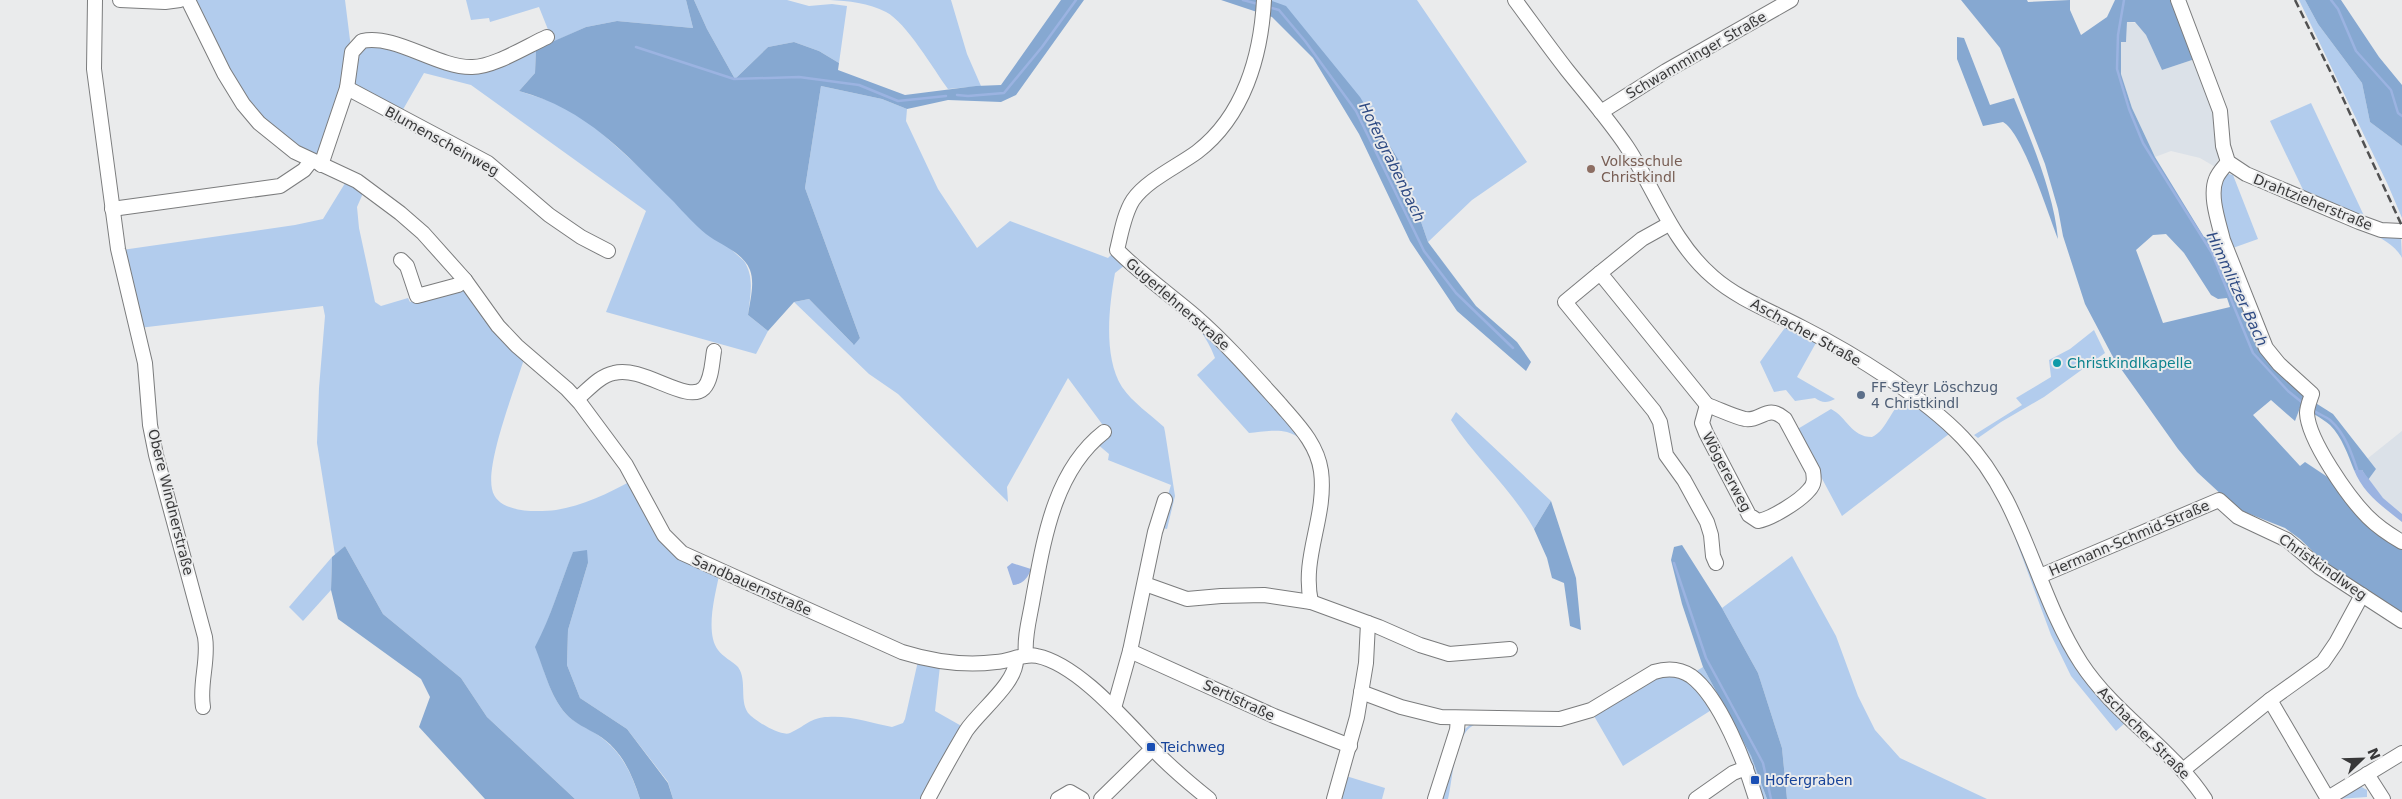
<svg xmlns="http://www.w3.org/2000/svg" width="2402" height="799" font-family="'DejaVu Sans',sans-serif">
<rect width="100%" height="100%" fill="#eaebec"/>
<g fill="#dbe1e8">
<path d="M2127,22L2136,23L2146,35L2162,70L2195,59L2214,105L2219,151L2217,168L2200,158L2171,151L2155,157L2132,108L2121,74V41L2126,42Z"/>
<path d="M2402,431V514L2383,498L2368,480L2376,469L2367,459Z"/>
</g>
<g fill="#b2cced">
<path d="M192,0H345L351,48L334,124L316,157L270,129L233,80Z"/>
<path d="M466,0H686L693,28L617,21L586,27L553,42L539,7L490,22L489,18L471,20Z"/>
<path d="M694,0H787L809,6L832,4L847,6L839,63L819,51L794,42L768,47L735,79L707,29Z"/>
<path d="M830,0H951L967,54L981,86L948,89C934,70 906,22 886,12C869,3 848,1 830,0Z"/>
<path d="M1269,0H1417L1527,162L1472,200L1428,242L1401,164Z"/>
<path d="M2299,0H2305L2318,24L2362,83L2370,122L2402,146V218L2388,185Z"/>
<path d="M366,42L456,68L536,49L535,73L519,91L556,103L589,122L744,261C755,278 750,296 748,315L768,331L756,354L606,312L646,211L471,85L424,73L401,113C383,103 345,92 352,66C354,58 362,50 366,42Z"/>
<path d="M821,86L882,99L907,109L906,121L938,189L977,248L1010,221L1108,258L1114,252C1173,300 1227,347 1277,405C1292,421 1310,438 1316,460C1325,490 1317,523 1308,553L1306,552C1315,520 1334,445 1287,432C1276,429 1260,432 1249,433L1197,375L1215,358C1200,316 1159,291 1125,265L1115,273C1109,306 1103,357 1122,387C1132,402 1151,415 1164,427L1165,432L1175,496L1167,529L1158,527L1171,485L1108,460L1109,454L1096,443L1107,432L1105,428L1068,378L1007,487L1008,502L898,394L869,374L794,302L809,299L853,344L860,338L805,188Z"/>
<path d="M2311,103L2366,220L2306,196L2270,121Z"/>
<path d="M2224,173L2233,175L2258,239L2230,249C2224,228 2212,192 2224,173Z"/>
<path d="M347,180L364,191L357,207L359,228L375,302L381,306L408,298L410,302L461,287L524,359C515,388 486,462 492,489C497,514 537,512 556,510C582,506 609,493 631,481L654,524L719,576C715,595 705,633 718,650C723,657 732,661 738,667C748,681 738,703 750,715C756,721 781,737 790,733C804,727 811,717 828,717C848,715 872,723 892,727L903,723L905,719L918,661L940,666L935,711L965,728L925,799H673L668,782L627,729L580,698L567,665L568,630L588,563L573,553C560,584 551,617 536,647C544,669 550,696 566,714C575,724 591,729 602,738C623,754 632,775 640,799H575L487,717L461,678L383,614L345,546L335,555L317,443L319,388L325,316L323,306L139,328L122,250L295,225L323,219Z"/>
<path d="M2321,212L2401,237L2402,258C2392,236 2343,222 2321,212Z"/>
<path d="M1787,325L1817,341L1797,377L1835,399C1827,403 1822,403 1815,398L1795,401L1786,390L1774,392L1760,362Z"/>
<path d="M2094,330L2105,353L2044,397L2001,422L1978,438L1974,435L2022,405L2016,398L2051,377L2049,360L2070,349Z"/>
<path d="M1907,399L1964,445L1998,492L2041,592L2125,723L2116,731L2071,676L2051,635L2004,508L1974,460L1949,434L1842,516L1796,430L1831,409C1847,417 1851,437 1872,437C1888,430 1891,405 1907,399Z"/>
<path d="M1456,412L1551,501L1534,529C1511,488 1476,459 1451,420Z"/>
<path d="M1792,556L1836,636L1858,696L1875,730L1900,758L1987,799H1787L1782,748L1758,673L1722,608Z"/>
<path d="M332,557L331,590L303,621L289,607Z"/>
<path d="M1703,667L1751,756L1767,799H1760L1695,672Z"/>
<path d="M1656,675L1687,677L1713,709L1623,766L1594,716L1556,727L1474,725C1454,735 1453,778 1448,799H1438L1460,733L1471,724H1557Z"/>
<path d="M1346,776L1385,788L1382,799H1338Z"/>
<path d="M2358,785L2367,790V797L2338,799Z"/>
</g>
<g fill="#86a8d1" fill-rule="evenodd">
<path d="M686,0H694L707,29L735,79L768,47L794,42L819,51L839,63L838,70L905,95L976,86L1001,85L1061,0H1084L1016,95L1001,102L948,100L907,109L882,99L821,86L805,188L860,338L854,345L809,299L794,302L768,331L748,315C750,301 755,283 750,270C743,252 720,245 706,234C695,225 684,213 674,202C625,154 587,109 519,91L535,73L536,49L586,27L617,21L693,28Z"/>
<path d="M1221,0H1269L1286,6L1360,97L1401,164L1428,242L1476,306L1517,342L1531,362L1526,371L1457,311L1410,241L1359,134L1313,58L1272,17Z"/>
<path d="M1961,0H2027L2028,2L2070,0V10L2081,35L2107,17L2115,0H2174L2195,59L2162,70L2146,35L2135,22H2127L2126,42H2121V74L2132,108L2155,157L2204,237L2218,234L2263,349L2314,402L2333,414L2376,469L2368,480L2362,470H2354C2348,455 2342,437 2330,425C2321,417 2310,413 2301,405L2295,421L2271,400L2253,415L2300,466L2305,462L2335,482L2402,545V613L2327,565L2300,539L2285,528L2237,509L2197,472L2178,449L2114,359L2085,304L2063,236L2058,209L2045,164L2000,48ZM2166,234L2184,253L2211,295L2218,299L2227,298L2230,307L2163,323L2136,250L2153,235Z"/>
<path d="M2305,0H2341L2379,57L2402,85V146L2370,122L2362,83L2318,24Z"/>
<path d="M1957,37L1964,38L1990,105L2014,98C2031,140 2054,194 2058,239C2048,214 2023,133 2003,122L1983,126L1957,59Z"/>
<path d="M1551,501L1576,578L1581,630L1570,626L1564,583L1552,578L1547,558L1534,529Z"/>
<path d="M1682,545L1722,608L1758,673L1782,748L1787,799H1767L1751,756L1703,667L1682,604L1671,560L1674,547Z"/>
<path d="M345,546L383,614L461,678L487,717L575,799H485L419,727L430,697L421,679L338,619L331,590L332,557Z"/>
<path d="M587,550L588,563L568,630L567,665L580,698L627,729L668,783L673,799H640C632,774 622,750 598,735C588,729 574,723 566,714C550,696 544,669 535,647C551,617 560,584 573,552Z"/>
</g>
<g fill="#9bb3e1">
<path d="M2354,470H2362L2383,498L2402,514V522C2383,507 2363,493 2354,470Z"/>
<path d="M1012,563L1031,569C1028,578 1023,584 1013,585L1007,567Z"/>
</g>
<g fill="none" stroke-linecap="round" stroke-linejoin="round">
<g stroke="#9bb3e1" stroke-width="2.5">
<path d="M1243,0L1258,4"/>
<path d="M2124,0L2118,35L2117,69L2129,109L2143,143L2212,253L2253,353L2288,391L2304,404"/>
<path d="M2331,0L2338,9L2356,51L2391,90L2398,113L2402,116"/>
<path d="M1268,7L1279,10L1305,41L1356,111L1424,251L1456,293L1513,348"/>
<path d="M636,47L734,79L799,77L859,85L898,101L946,96"/>
<path d="M957,95L968,96L1004,93L1042,47L1076,0"/>
<path d="M2313,410C2318,414 2325,416 2330,420C2345,433 2352,454 2358,472"/>
<path d="M1674,563L1706,658L1763,763L1771,799"/>
</g>
<g stroke="#7b7c7d" stroke-width="16">
<g id="minor">
<path d="M95,0L94,69L118,249L145,363L150,425L156,455L205,637C209,661 199,683 203,707"/>
<path d="M120,0L165,2L180,0"/>
<path d="M188,0L224,73L243,104L259,123L295,152L357,181L400,213L423,233L465,280L498,326L517,346L567,389L580,403L626,465L664,535L682,553L902,652C931,661 965,666 996,662C1010,661 1024,653 1037,656C1077,664 1124,719 1152,748C1170,767 1189,783 1209,799"/>
<path d="M1264,0C1261,56 1244,116 1197,152C1178,166 1147,180 1133,200C1124,214 1121,234 1117,250C1141,274 1169,294 1195,316C1226,343 1253,374 1280,404C1297,424 1317,443 1321,471C1327,517 1301,557 1311,602"/>
<path d="M1515,0C1532,23 1549,47 1567,70C1587,95 1609,120 1627,147C1656,191 1672,242 1713,277C1738,299 1773,312 1803,328C1854,354 1924,397 1963,438C2024,501 2035,592 2081,663C2115,715 2171,747 2205,799"/>
<path d="M2178,0L2220,111L2223,146L2228,162L2246,174L2359,222L2381,230L2402,231"/>
<path d="M347,88L488,163L549,215L581,237L608,251"/>
<path d="M1601,112L1666,71L1791,0"/>
<path d="M2228,162C2224,167 2218,173 2216,179C2209,196 2219,223 2223,240L2266,348L2279,364L2312,394C2310,400 2307,407 2307,413C2308,440 2349,498 2368,517C2378,527 2390,535 2402,542"/>
<path d="M321,165L347,88L352,52L362,41C396,34 436,67 471,67C492,68 527,46 547,37"/>
<path d="M112,209L280,186L304,170L311,161"/>
<path d="M1669,224L1642,239L1600,273L1707,405"/>
<path d="M401,260L407,266L417,296L458,285L465,280"/>
<path d="M1600,273L1565,302L1654,411L1660,422L1666,455L1684,480L1707,522L1711,535L1713,556L1716,563"/>
<path d="M577,399C588,390 599,376 614,373C643,365 687,405 704,388C712,379 712,362 714,351"/>
<path d="M1707,405C1719,409 1732,416 1745,419C1761,422 1767,403 1785,419L1813,471C1814,478 1815,484 1809,490C1800,501 1771,519 1758,521L1749,515L1706,433L1702,423Z"/>
<path d="M2040,576L2219,500L2238,517L2287,540L2319,567L2402,621"/>
<path d="M1145,584L1187,599L1221,596L1264,595L1311,602L1379,627L1420,645L1449,654L1510,649"/>
<path d="M1130,651L1274,716L1350,746"/>
<path d="M1026,655C1024,636 1030,617 1033,598C1044,539 1054,471 1104,432"/>
<path d="M1361,692L1401,707L1441,717L1560,719L1591,710L1654,672C1667,668 1679,668 1691,676C1720,697 1746,765 1756,799"/>
<path d="M2270,700L2328,799"/>
<path d="M1114,708L1130,651L1155,532L1165,500"/>
<path d="M2183,770L2270,700L2323,662L2336,643L2362,595"/>
<path d="M2367,774L2383,799"/>
<path d="M2328,798L2402,753"/>
<path d="M928,799C940,776 953,753 966,731C979,711 1017,683 1016,659"/>
<path d="M1058,799L1070,792L1082,799"/>
<path d="M1101,799L1152,749"/>
<path d="M1334,799L1357,717L1366,663L1368,623"/>
<path d="M1435,799L1457,730L1458,718"/>
<path d="M1696,799L1733,773L1746,768"/>
</g>
</g>
<use href="#minor" stroke="#fff" stroke-width="14"/>
<path stroke="#515152" stroke-width="2.5" stroke-dasharray="8 4" stroke-linecap="butt" d="M2295,0L2334,79L2402,226"/>
</g>
<circle fill="#8d6e63" stroke="#eaebec" stroke-width="2" cx="1591" cy="169" r="5"/>
<circle fill="#0f9aa8" stroke="#eaebec" stroke-width="2" cx="2057" cy="363" r="5"/>
<circle fill="#5c6f8a" stroke="#eaebec" stroke-width="2" cx="1861" cy="395" r="5"/>
<g fill="#1a4fb4" stroke="#eaebec" stroke-width="2">
<rect x="1146" y="742" width="10" height="10" rx="2.5"/>
<rect x="1750" y="775" width="10" height="10" rx="2.5"/>
</g>
<g text-anchor="middle" dominant-baseline="central" stroke-width="4" stroke-linejoin="round" paint-order="stroke">
<g font-size="14" fill="#383839" stroke="#eaebec">
<text transform="translate(1696 55) rotate(-30)">Schwamminger Straße</text>
<text transform="translate(442 141) rotate(29)">Blumenscheinweg</text>
<text transform="translate(2313 202) rotate(22)">Drahtzieherstraße</text>
<text transform="translate(1178 304) rotate(41)">Gugerlehnerstraße</text>
<text transform="translate(1806 332) rotate(29)">Aschacher Straße</text>
<text transform="translate(1727 472) rotate(62)">Wögererweg</text>
<text transform="translate(171 502) rotate(76)">Obere Windnerstraße</text>
<text transform="translate(2129 538) rotate(-23)">Hermann-Schmid-Straße</text>
<text transform="translate(2323 567) rotate(35)">Christkindlweg</text>
<text transform="translate(752 585) rotate(24)">Sandbauernstraße</text>
<text transform="translate(1239 700) rotate(25)">Sertlstraße</text>
<text transform="translate(2144 733) rotate(45)">Aschacher Straße</text>
</g>
<g font-size="14" fill="#785e54" stroke="#eaebec" text-anchor="start">
<text x="1601" y="161">Volksschule<tspan x="1601" dy="16">Christkindl</tspan></text>
</g>
<g font-size="14" fill="#0d838f" stroke="#eaebec" text-anchor="start">
<text x="2067" y="363">Christkindlkapelle</text>
</g>
<g font-size="14" fill="#4e5e75" stroke="#eaebec" text-anchor="start">
<text x="1871" y="387">FF Steyr Löschzug<tspan x="1871" dy="16">4 Christkindl</tspan></text>
</g>
<g font-size="14" fill="#164399" stroke="#eaebec" text-anchor="start">
<text x="1161" y="747">Teichweg</text>
<text x="1765" y="780">Hofergraben</text>
</g>
<g font-size="15" font-style="italic" fill="#2e4a83" stroke="#eaebec">
<text transform="translate(1392 162) rotate(64)">Hofergrabenbach</text>
<text transform="translate(2237 289) rotate(65)">Himmlitzer Bach</text>
</g>
</g>
<g transform="translate(2362 759) rotate(67)" stroke="#eaebec" stroke-width="4" paint-order="stroke">
<path d="M0-4L9 19L0 12L-9 19Z" fill="#383839"/>
<text y="-8" font-size="14" font-weight="bold" text-anchor="middle" fill="#383839">N</text>
</g>
</svg>
